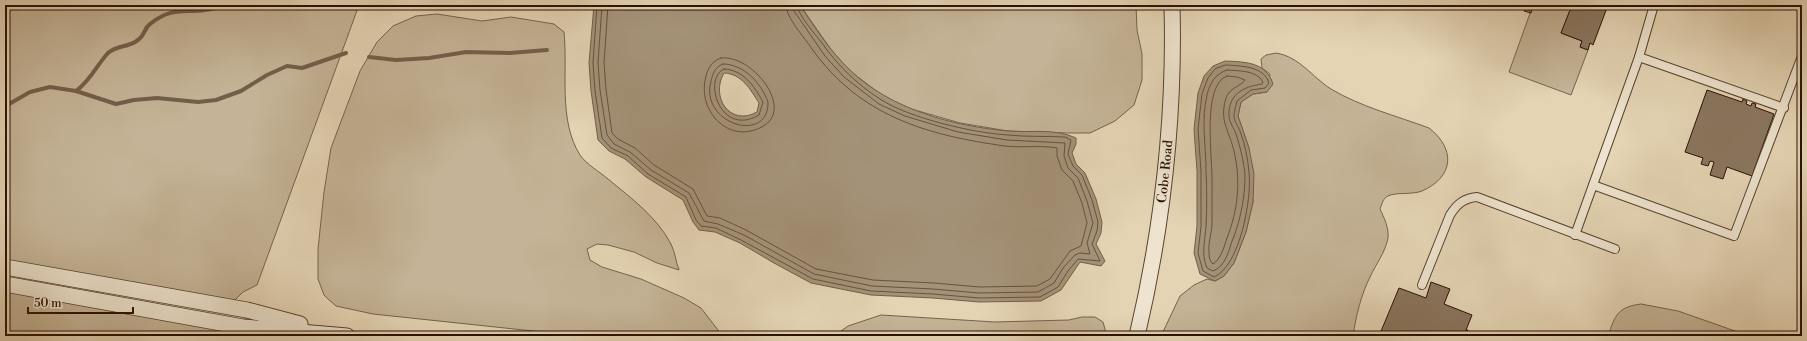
<svg xmlns="http://www.w3.org/2000/svg" width="1807" height="341" font-family="'Libre Bodoni',serif">
<rect width="100%" height="100%" fill="#e4d4b4"/>
<filter id="stains"><feTurbulence type="fractalNoise" baseFrequency=".005" numOctaves="4"/><feColorMatrix values="0 0 0 0 .2 0 0 0 0 .09 0 0 0 0 .02 0 0 0 .5 -.17"/></filter>
<radialGradient id="worn" r=".72"><stop offset=".6" stop-color="#630" stop-opacity="0"/><stop offset="1" stop-color="#630" stop-opacity=".3"/></radialGradient>
<g fill="#c4b396" stroke="#76624c">
<path d="M5,5H359L257,285L243,292L228,307L5,267Z"/>
<path d="M800,5H1136L1137,30L1142,54V80L1134,105L1115,121L1090,133H1067L1008,131L960,123L908,108L883,96L850,71L832,51Z"/>
<path d="M1533,5H1572L1561,33L1582,41L1580,47L1588,50L1571,95L1509,72Z"/>
<path d="M437,14L482,21L511,17L554,24L564,32C568,72 558,120 580,155C586,164 600,172 608,179C631,198 657,217 671,244C675,252 676,262 679,270L657,263L634,252L608,245L597,244L587,249L590,260L602,267L641,279L684,298L701,308L721,334L720,336H580L373,314L336,306L328,299L324,295L318,279V249L324,192L331,148L360,71L377,42L393,26L416,16Z"/>
<path d="M1276,53C1300,57 1312,77 1331,89C1361,107 1397,116 1429,128C1456,149 1454,177 1422,191C1412,195 1395,192 1388,196C1383,198 1382,204 1380,209C1384,218 1389,227 1388,238C1385,253 1376,264 1370,277C1361,295 1356,316 1353,336H1161L1180,296L1194,285L1207,279L1215,281L1224,276L1234,263L1246,232L1253,202L1249,148L1238,116L1241,102L1253,94L1267,92L1270,74L1262,68L1261,59L1266,55Z"/>
<path d="M5,284L236,325L233,336H5Z"/>
<path d="M1641,304L1678,311L1735,331L1744,336H1608C1615,315 1618,307 1641,304Z"/>
<path d="M881,315L995,322L1069,320L1082,317H1095L1103,322L1106,333L1105,336H834L848,326Z"/>
</g>
<g fill="#a49278" stroke="#735e49" fill-rule="evenodd">
<path d="M594,5H800C815,28 830,51 850,70C890,109 953,126 1008,131C1031,133 1055,128 1076,138V144L1072,153L1076,164L1085,173L1096,199L1102,222L1101,233L1096,244L1105,261L1101,266L1080,262L1061,290L1041,301L979,302L933,298L871,295L811,283L774,263L740,243L715,232L699,230L693,222L683,200L646,177L625,159L609,151L598,140L591,91L589,63ZM724,73C742,74 750,89 759,103L757,112C730,127 710,97 724,73Z"/>
<path d="M1225,61C1246,62 1266,62 1273,84L1267,92L1253,94L1241,102L1238,116L1249,148L1254,174L1253,202L1246,232L1234,263L1224,276L1215,281L1200,274L1194,253L1197,226V171L1194,129L1198,93L1204,76L1213,66Z"/>
</g>
<g fill="none" stroke-linecap="round" stroke-linejoin="round">
<g stroke="#66523e" stroke-width="1">
<path d="M597,5L593,63L595,91L602,138L611,148L628,156L648,174L686,197L696,220L701,226L716,228L741,240L813,279L871,291L933,294L979,298L1040,297L1058,287L1068,271L1078,259L1100,261L1092,244L1097,231L1098,222L1092,200L1082,175L1073,166L1068,154L1071,140L1065,137C1046,136 1027,137 1008,135C973,133 909,118 880,99C858,85 837,65 822,43C815,34 798,15 797,5"/>
<path d="M602,5L598,63L600,90L607,135L614,144L630,152L651,170L689,193L704,221L718,224L744,235L814,274L872,286L933,289L979,293L1038,292L1054,283L1063,268L1075,255L1080,253L1090,254L1087,243L1093,223L1087,201L1078,178L1068,168L1064,156L1065,143L1007,140L958,132L905,116L879,104L844,77L825,56L794,11L792,5"/>
<path d="M608,5L604,63L606,90L612,133L618,139L635,148L654,165L693,189L707,216L720,218L746,230L816,269L873,280L934,283L980,287L1037,286L1050,279L1070,251L1081,246L1087,223L1082,203L1073,181L1062,170L1057,156V148C1040,145 1022,148 1005,146C926,135 860,116 812,49C805,38 786,18 786,5"/>
<path d="M721,58C751,54 793,106 765,125C731,147 696,112 706,76C708,68 712,61 721,58Z"/>
<path d="M723,64C744,64 761,83 768,102C769,145 699,124 711,81C713,73 715,67 723,64Z"/>
<path d="M1226,65C1241,66 1264,66 1269,83L1265,88L1251,90L1237,101C1236,106 1234,112 1234,116C1234,121 1238,126 1240,131C1245,144 1248,159 1249,173C1252,198 1240,266 1214,277L1203,271L1198,253L1201,227V171L1198,129L1202,94L1208,78L1215,69Z"/>
<path d="M724,69C744,70 754,86 763,102L759,115C720,138 702,78 724,69Z"/>
<path d="M1227,70C1238,71 1257,70 1263,82L1262,84C1242,87 1228,95 1229,116C1229,122 1234,128 1236,134C1240,146 1244,162 1245,175C1245,199 1240,222 1231,244C1228,254 1224,267 1213,271L1207,268C1201,254 1205,241 1206,226C1207,208 1207,189 1206,171C1206,145 1201,120 1207,95C1210,83 1215,74 1227,70Z"/>
<path d="M1227,76L1237,77L1245,80C1240,87 1229,88 1226,98C1219,121 1229,130 1234,151C1241,181 1238,210 1227,238C1224,247 1221,259 1213,264C1210,262 1209,257 1209,253C1208,244 1211,235 1212,226C1212,212 1212,197 1212,183C1213,160 1201,85 1227,76Z"/>
</g>
<g stroke="#735e49" stroke-width="4">
<path d="M369,57L396,60L429,58L466,52L510,53L547,50"/>
<path d="M76,91C91,80 96,66 108,53C115,46 127,47 135,42C146,36 143,29 150,24C171,7 182,13 205,10C213,9 221,7 229,5"/>
<path d="M5,108L9,104L30,92L50,87L76,91L116,104L134,100L157,98L198,102L216,100L241,91L267,75L287,66L302,68L346,53"/>
</g>
</g>
<g fill="#8a765f" stroke="#291103">
<path d="M1527,5H1533L1531,13L1524,11Z"/>
<path d="M1572,5H1608L1593,45L1590,43L1588,50L1580,47L1582,41L1561,33Z"/>
<path d="M1707,90L1742,102L1743,99L1747,101L1746,104L1751,106L1752,103L1756,104L1755,107L1774,114L1752,176L1727,167L1723,179L1710,175L1714,162L1710,161L1708,166L1701,164L1703,158L1685,152Z"/>
<path d="M1431,282L1450,289L1444,304L1472,315L1466,330H1468L1466,336H1379L1399,288L1426,298Z"/>
</g>
<g fill="none" stroke-linecap="round" stroke-linejoin="round">
<g stroke="#58422f" stroke-width="10">
<g id="service">
<path d="M1639,57L1784,108"/>
<path d="M1593,185L1734,236L1802,56"/>
<path d="M1575,235L1639,57L1654,5"/>
<path d="M1422,285L1450,215C1457,204 1464,198 1477,197L1615,249"/>
</g>
</g>
<g stroke="#58422f" stroke-width="17">
<g id="minor">
<path d="M5,267L247,310L300,324"/>
<path d="M5,284L243,327L347,336"/>
<path id="s1" d="M1137,336C1163,226 1175,118 1172,5"/>
</g>
</g>
<use href="#service" stroke="#ede3ce" stroke-width="8"/>
<use href="#minor" stroke="#ede3ce" stroke-width="15"/>
</g>
<g text-anchor="middle" dominant-baseline="central" stroke-width="3" stroke-linejoin="round" paint-order="stroke">
<g font-size="13" fill="#291103" stroke="#ede3ce">
<text stroke="none"><textPath href="#s1" startOffset="167">Cobe Road</textPath></text>
</g>
</g>
<rect width="1807" height="341" fill="none" stroke="#e4d4b4" stroke-width="20"/>
<rect x="6" y="6" width="1795" height="329" fill="none" stroke="#291103" stroke-width="2"/>
<rect x="10" y="10" width="1787" height="321" fill="none" stroke="#291103"/>
<path d="M28 307v6h105v-6" fill="none" stroke="#291103" stroke-width="2"/>
<text x="34" y="307" font-size="12" fill="#291103" stroke="#ede3ce" stroke-width="3" paint-order="stroke">50 m</text>
<rect width="100%" height="100%" filter="url(#stains)"/>
<rect width="100%" height="100%" fill="url(#worn)"/>
</svg>
